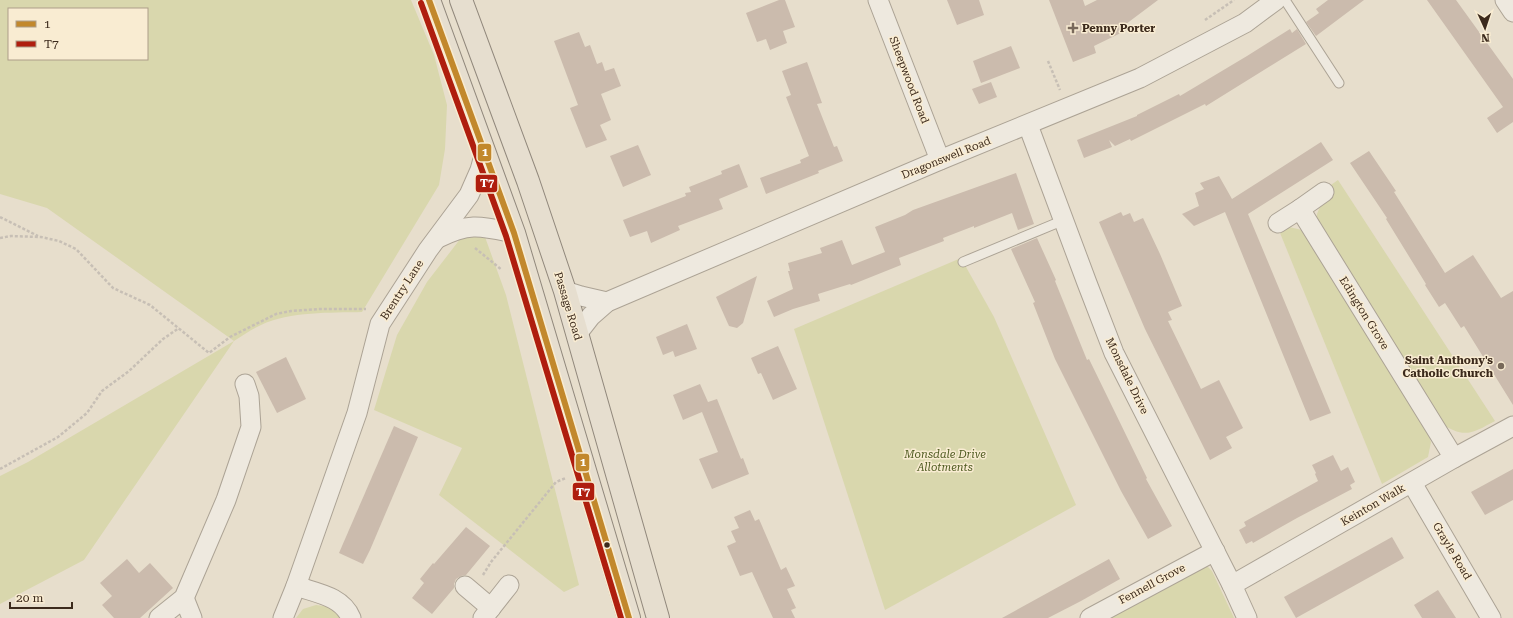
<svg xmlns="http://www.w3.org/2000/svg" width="1513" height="618" font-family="'Roboto Serif',serif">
<rect width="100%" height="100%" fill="#e7decc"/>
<g fill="#d9d7ad" fill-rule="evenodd">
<path d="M0,0H411L434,55L447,105L445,149L439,185L362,312C331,313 290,311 261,325C252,329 243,335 234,341L84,560L0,604V476L28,462L234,341L47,208L0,194ZM9,9H147V59H9Z"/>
<path d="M1338,180L1495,421C1471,434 1464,439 1439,422L1317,222V214L1328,187Z"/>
<path d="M1289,227L1302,230L1426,428L1431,442L1428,457L1382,484L1278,228Z"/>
<path d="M464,234L485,237L506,295L579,585L564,592L439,495L462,448L374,410L397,335L427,282Z"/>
<path d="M961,258L994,317L1076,505L885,610L794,329Z"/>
<path d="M1200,566L1208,567L1212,571L1234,618H1104Z"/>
<path d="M316,605C327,606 334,608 341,618H296L303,609Z"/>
</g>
<g fill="#cbbbad">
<path d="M779,0H785L795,27L783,31L787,43L770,50L766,39L757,42L746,13Z"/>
<path d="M947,0H979L984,15L957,25Z"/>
<path d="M1049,0H1083L1085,6L1097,0H1158L1126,24L1129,29L1094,46L1096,53L1073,62Z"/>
<path d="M1328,0H1364L1316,36L1306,22L1319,13L1316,9Z"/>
<path d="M1427,0H1456L1513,79V122L1497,133L1487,118L1503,107Z"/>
<path d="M1290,29L1292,33L1297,29L1306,44L1206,106L1205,104L1131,141L1130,139L1115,146L1109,140L1112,147L1084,158L1077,140L1137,116V115L1179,94L1180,96L1247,56Z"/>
<path d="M579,32L585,47L590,45L597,64L602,62L605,71L614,68L621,86L601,94L611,120L600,125L607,140L586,148L570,108L578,105L554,41Z"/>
<path d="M1011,46L1020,68L981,83L973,61Z"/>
<path d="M807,62L822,103L817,104L834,147L837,146L843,161L818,171L819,173L766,194L760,178L801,163L800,160L809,156L786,97L791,95L782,71Z"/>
<path d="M991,82L997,97L979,104L972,89Z"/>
<path d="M1321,142L1333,160L1248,214L1331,413L1310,421L1225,212L1194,226L1182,214L1199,206L1195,193L1204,189L1200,183L1219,176L1232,199Z"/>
<path d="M638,145L651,175L623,187L610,156Z"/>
<path d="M1369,151L1396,191L1394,192L1445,273L1473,255L1501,298L1513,291V405L1464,326L1461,328L1445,303L1439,307L1425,285L1426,284L1386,219L1387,218L1350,163Z"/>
<path d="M739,164L748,187L719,199L723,209L678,226L680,230L651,243L647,231L630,237L623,220L686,196L685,193L691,192L689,187L722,174L721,171Z"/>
<path d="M1016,173L1034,224L1018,230L1012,213L974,228V226L943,238L944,241L899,258L901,265L851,285L850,284L818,294L820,301L793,309L774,317L767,301L793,289L788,271H790L788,263L822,253L820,248L842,240L852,265L885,252L875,227L905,215L913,210Z"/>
<path d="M1121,212L1123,216L1130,213L1134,222L1143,218L1160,254L1182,306L1168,312L1172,320L1168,321L1201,389L1219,380L1243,428L1226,437L1232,448L1210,460L1145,329L1099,222Z"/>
<path d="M1037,238L1056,280L1055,281L1087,360L1089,359L1147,478L1146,479L1172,526L1148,539L1121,491L1055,359L1033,303L1035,302L1011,249Z"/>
<path d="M757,276L743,323L737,328L729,326L716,297Z"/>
<path d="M687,324L697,349L675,357L673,351L663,355L656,337Z"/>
<path d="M778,346L797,389L773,400L761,373L758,374L751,358Z"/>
<path d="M286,357L306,399L277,413L256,372Z"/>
<path d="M700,384L708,402L717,399L741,459L743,458L749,474L712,489L699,459L718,452L702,412L683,420L673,395Z"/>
<path d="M394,426L418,437L370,550L363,564L339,553Z"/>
<path d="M1333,455L1341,471L1348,467L1355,482L1350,485L1352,489L1297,518L1253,543L1252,541L1246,544L1239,530L1246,526L1244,522L1318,481L1315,474L1316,473L1312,465Z"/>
<path d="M1513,469V500L1485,515L1471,492Z"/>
<path d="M750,510L755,521L759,519L781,570L786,567L795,586L787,589L796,608L791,610L795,618H773L752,572L740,576L727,546L736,542L731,531L739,528L734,517Z"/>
<path d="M466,527L490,546L466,575L461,576L456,579L454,584V588L432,614L412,598L424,583L420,579L433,563L434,564Z"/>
<path d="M1392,537L1404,558L1296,618L1284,597Z"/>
<path d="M127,559L139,573L150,563L173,588L140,618H114L102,605L112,596L100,583Z"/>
<path d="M1109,559L1120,579L1081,601L1048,618H1002Z"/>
<path d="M1438,590L1456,618H1422L1414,605Z"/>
</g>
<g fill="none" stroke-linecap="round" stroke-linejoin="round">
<g stroke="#aca395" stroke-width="11">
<g id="service">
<path d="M1285,0L1339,83"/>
<path d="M963,262L1064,220"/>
</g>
</g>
<g stroke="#aca395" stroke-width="21">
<g id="minor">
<path d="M878,0L940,160"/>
<path d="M1505,0L1513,12"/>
<path d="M1028,125L1087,283L1114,353L1232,585L1247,618"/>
<path d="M1300,209L1454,458"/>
<path d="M1278,223L1300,209L1324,192"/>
<path d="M438,238C470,222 481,226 514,233"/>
<path d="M565,291L581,296L607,302"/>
<path d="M577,334L591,316L607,302L940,160L1140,78L1245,23L1276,0"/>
<path d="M1412,483L1491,618"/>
<path d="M1232,585L1454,458L1513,426"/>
<path d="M296,586C316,593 342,596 351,618"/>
<path d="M465,586L491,608"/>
<path d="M184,598L192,618"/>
<path d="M159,618L184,598L226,500L251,427L249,396L245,384"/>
<path d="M283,618L296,586L357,413L380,324L428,250L469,195L480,170L485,152"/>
<path d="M483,618L509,585"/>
<path d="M1090,618L1215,551"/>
</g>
</g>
<g stroke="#91887c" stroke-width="24">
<g id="primary">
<path d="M429,0L514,233L629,618"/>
<path d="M461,0L528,181L565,291L658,618"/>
</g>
</g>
<g stroke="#c7bfb5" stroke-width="2.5" stroke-dasharray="3 2" stroke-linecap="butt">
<path d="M1205,20L1234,0"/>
<path d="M1048,61L1060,90"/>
<path d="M0,217L38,236"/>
<path d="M0,238L11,236L41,237L59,241L76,249L113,288L150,305L209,353L230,337L276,314L291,311L320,309H366"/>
<path d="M475,248L502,270"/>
<path d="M0,469L58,437L87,413L102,391L129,371L163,339L179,328"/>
<path d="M483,575L491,562L556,482L566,478"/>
</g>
<use href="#service" stroke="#eee9df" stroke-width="9"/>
<use href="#minor" stroke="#eee9df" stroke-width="19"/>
<use href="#primary" stroke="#e6decf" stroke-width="22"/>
<g stroke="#f9ecd2" stroke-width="9">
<path id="bus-1" d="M429,0L514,233L629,618"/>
</g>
<g stroke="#f9ecd2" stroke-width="9">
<path id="bus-2" d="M421,3L506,236L621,618"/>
</g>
<use href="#bus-1" stroke="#c2882c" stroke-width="6"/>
<use href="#bus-2" stroke="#af1e0e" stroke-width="6"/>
</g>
<g fill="#78695a" stroke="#f9ecd2" stroke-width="1.5">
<path d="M1071 22h4v4h4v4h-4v4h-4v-4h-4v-4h4z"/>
<circle cx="1501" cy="366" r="4"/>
</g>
<circle fill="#3c2a1c" stroke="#f9ecd2" stroke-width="1.5" cx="607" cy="545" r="3.5"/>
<g text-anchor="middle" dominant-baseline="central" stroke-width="3" stroke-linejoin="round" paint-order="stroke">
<g font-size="11" font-weight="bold" fill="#3c2a1c" stroke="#f9ecd2" text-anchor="start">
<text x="1082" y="28">Penny Porter</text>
<text x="1493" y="360" text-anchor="end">Saint Anthony's<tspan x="1493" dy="13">Catholic Church</tspan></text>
</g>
<g font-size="11" fill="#3c2a1c" stroke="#f9ecd2">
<text transform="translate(909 80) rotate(69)">Sheepwood Road</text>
<text transform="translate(946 158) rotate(-22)">Dragonswell Road</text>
<text transform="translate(402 290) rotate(-57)">Brentry Lane</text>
<text transform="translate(568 306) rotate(73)">Passage Road</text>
<text transform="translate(1364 313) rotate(58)">Edington Grove</text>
<text transform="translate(1127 376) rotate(64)">Monsdale Drive</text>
<text transform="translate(1373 505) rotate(-30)">Keinton Walk</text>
<text transform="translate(1452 551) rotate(59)">Grayle Road</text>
<text transform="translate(1152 584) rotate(-28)">Fennell Grove</text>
</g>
<g font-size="11" font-style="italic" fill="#4f5b21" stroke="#f9ecd2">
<text x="945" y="454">Monsdale Drive<tspan x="945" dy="13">Allotments</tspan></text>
</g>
</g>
<g stroke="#f9ecd2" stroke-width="1.5">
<rect x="477" y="143" width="15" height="19" rx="4" fill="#c2882c"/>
<rect x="475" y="174" width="23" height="19" rx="4" fill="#af1e0e"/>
<rect x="575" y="453" width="15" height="19" rx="4" fill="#c2882c"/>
<rect x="572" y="482" width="23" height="19" rx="4" fill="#af1e0e"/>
</g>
<g font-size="11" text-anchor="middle" font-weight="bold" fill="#fff">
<text x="485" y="156">1</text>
<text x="487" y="187">T7</text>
<text x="583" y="466">1</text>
<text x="583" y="496">T7</text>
</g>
<rect x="8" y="8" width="140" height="52" fill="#f9ecd2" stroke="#ad9e89"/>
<rect x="16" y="21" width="20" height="6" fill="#c2882c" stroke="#ad9e89"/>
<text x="44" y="28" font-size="12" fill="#3c2a1c">1</text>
<rect x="16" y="41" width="20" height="6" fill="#af1e0e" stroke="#ad9e89"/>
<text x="44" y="48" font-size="12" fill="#3c2a1c">T7</text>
<g transform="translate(1485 28) rotate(177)" stroke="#f9ecd2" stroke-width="3" paint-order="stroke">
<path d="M0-3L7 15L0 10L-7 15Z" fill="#3c2a1c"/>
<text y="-6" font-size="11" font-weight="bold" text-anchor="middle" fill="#3c2a1c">N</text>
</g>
<path d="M10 602v6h62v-6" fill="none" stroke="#3c2a1c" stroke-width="2"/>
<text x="16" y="602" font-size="12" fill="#3c2a1c" stroke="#f9ecd2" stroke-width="3" paint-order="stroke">20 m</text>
</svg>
